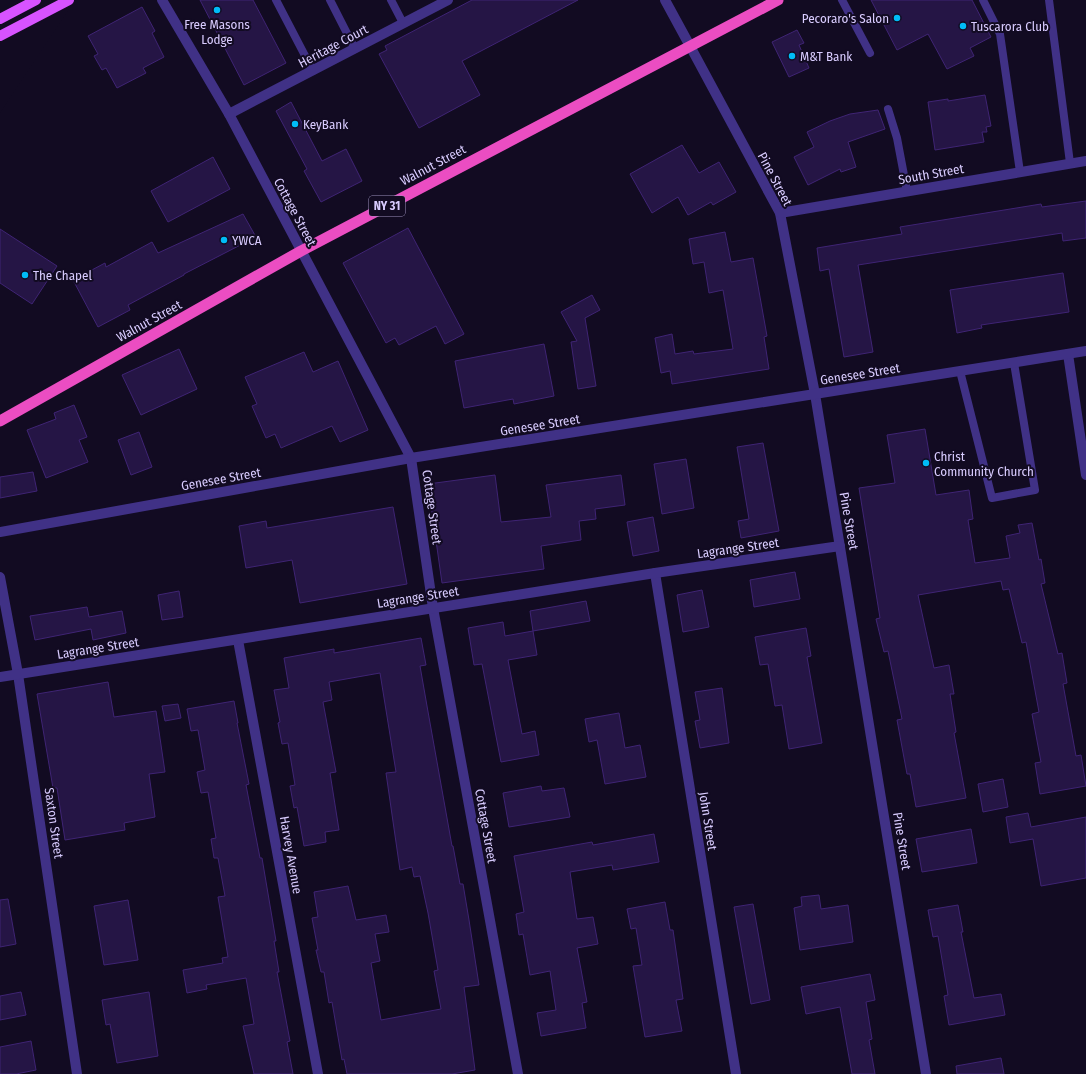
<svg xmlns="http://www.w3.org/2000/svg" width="1086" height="1074" font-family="'Fira Sans Condensed',sans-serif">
<rect width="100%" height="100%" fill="#120b22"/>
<path fill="#120b22" d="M0,0H75L0,113Z"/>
<g fill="#251545" stroke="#3f2474">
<path d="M200,0H253L286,63L244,85Z"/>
<path d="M472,0H578L462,61L480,95L419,128L379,54L387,50L385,46Z"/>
<path d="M871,0H972L991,37L970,48L974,56L947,69L928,34L897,50Z"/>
<path d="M142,7L155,31L152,33L164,57L143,68L146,73L117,88L106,68L102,70L94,56L98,54L88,36Z"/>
<path d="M797,30L804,43L799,45L809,68L789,77L772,42Z"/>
<path d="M985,95L991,126L986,127L987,132H982L984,142L935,150L928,102L948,99V101Z"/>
<path d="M291,102L322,161L346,149L362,181L321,202L304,171L307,169L276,111Z"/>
<path d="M878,110L885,129L848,142L856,167L841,172L840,169L808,185L794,157L814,147L807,132L830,121L850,114Z"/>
<path d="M682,145L699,173L719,162L736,192L713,205L711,202L688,215L678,197L652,213L630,174Z"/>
<path d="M213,157L230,189L168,222L151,191Z"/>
<path d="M1086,201V238L1063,241L1062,233L858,265L873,352L844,357L829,269L820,271L817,248L902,234L900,227L1041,204L1042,207Z"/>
<path d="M243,214L256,237L184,274V275L128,305L130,310L98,327L73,280L105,263L106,267L152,242L158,253Z"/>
<path d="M408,228L464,334L445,344L436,326L399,345L395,338L386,343L343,263Z"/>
<path d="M0,229L57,266L32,304L0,283Z"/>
<path d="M725,232L731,262L753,258L767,336L764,337L769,369L672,384L670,371L661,373L655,338L672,334L675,354L693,351L694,354L733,349L723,290L709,293L704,262L693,264L689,239Z"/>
<path d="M1063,273L1069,312L981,325L982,328L957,333L950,290Z"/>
<path d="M592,295L600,310L585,318L596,386L578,389L571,342L577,341L561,312Z"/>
<path d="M544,344L554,396L514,404L513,399L464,408L455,361Z"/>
<path d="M179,349L197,389L141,415L122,375Z"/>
<path d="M304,352L313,372L338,361L368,430L340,442L332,426L281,448L275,434L266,438L252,406L257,404L245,377Z"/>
<path d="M74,405L87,437L79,440L88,462L46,478L27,430L56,419L54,413Z"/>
<path d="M925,429L936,495L969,490L973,519L968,520L975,563L1010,558L1006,536L1020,533L1018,525L1032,523L1039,560L1041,559L1045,583L1041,584L1058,654L1062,653L1067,683L1063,684L1076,756L1081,755L1086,786L1040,794L1035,763L1041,762L1032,714L1039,712L1026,642L1022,643L1009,589L1003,590L1001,581L918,595L934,668L949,665L954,694H950L956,732L954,733L966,798L916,807L910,774H907L897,720L902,719L888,651L884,652L876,619L880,618L859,488L895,483L887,435Z"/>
<path d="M139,432L152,467L131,475L118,440Z"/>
<path d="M763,443L779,531L741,538L738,521L749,519L737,447Z"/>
<path d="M686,459L694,508L662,514L654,464Z"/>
<path d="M33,472L37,491L0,498V477Z"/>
<path d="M495,475L501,522L551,517L546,485L621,475L625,505L595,509L596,519L579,521L581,540L541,546L544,569L442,583L428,484Z"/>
<path d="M393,507L407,584L300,603L292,560L246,568L239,526L266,521L267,528Z"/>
<path d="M653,517L659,551L633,556L627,522Z"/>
<path d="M795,572L800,599L754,607L750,580Z"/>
<path d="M702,590L709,627L683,632L677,595Z"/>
<path d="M179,591L183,617L162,620L158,595Z"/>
<path d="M586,601L590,621L533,631L530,611Z"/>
<path d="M87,607L89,617L122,611L126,633L93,640L91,629L35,640L30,616Z"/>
<path d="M503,622L505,636L533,631L537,655L508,660L522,734L535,731L539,755L501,762L482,664L474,665L468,628Z"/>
<path d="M806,628L811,656L807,657L822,743L789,749L782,705L775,706L768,664L760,665L755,637Z"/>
<path d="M421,638L426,665L420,666L427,706L452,846H453L460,884H463L469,920L479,985L464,987L475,1070L452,1074H347L344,1059L342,1060L332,1002L329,1003L324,972H321L316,950H318L312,918L318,917L314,892L348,886L356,920L386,915L389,932L375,934L380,961L371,963L381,1020L441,1009L434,971L438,970L428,913L420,876L414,877L412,867L400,870L386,773L396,772L380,673L329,682L332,700L323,702L336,772L330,773L339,830L325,832L326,842L304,846L297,807L294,808L290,786L295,785L288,743L282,744L278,723L280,722L274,690L289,688L284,658L334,649V653Z"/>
<path d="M108,682L114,717L156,711L165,772L149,774L155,817L124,823L125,830L65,840L57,788H53L37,694Z"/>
<path d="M722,688L729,743L700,748L695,721L700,720L695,692Z"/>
<path d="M234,701L238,723H237L249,784L246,785L260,858H262L276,941H274L279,972H277L290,1041L287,1042L293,1074H254L243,1026L254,1024L246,978L206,985L207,989L187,993L183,970L223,963L222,958L228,957L218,897L225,896L218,858H214L211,839L216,838L208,792L201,793L197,772L205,770L198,730L191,731L187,709Z"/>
<path d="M178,704L181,718L165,721L162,706Z"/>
<path d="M619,713L625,748L640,745L646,777L605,784L597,740L589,742L585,719Z"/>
<path d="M1003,779L1008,807L983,812L978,784Z"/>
<path d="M541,786L542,791L564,788L570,817L509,827L503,793Z"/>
<path d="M1028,813L1031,827L1086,817V878L1041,886L1033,839L1010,843L1006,817Z"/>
<path d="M971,829L977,863L922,872L916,839Z"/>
<path d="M654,834L659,862L613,870L612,865L570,872L577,919L593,917L598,944L577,948L587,1002L582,1003L586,1028L541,1036L537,1013L556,1010L550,971L530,975L523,934L519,935L516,914L524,912L514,856L592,842L593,845Z"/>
<path d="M819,895L821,909L848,905L853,942L800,950L794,908L802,906L801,897Z"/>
<path d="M8,899L16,944L0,947V900Z"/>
<path d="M128,900L138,960L104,965L94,906Z"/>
<path d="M665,902L670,930H673L683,999L676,1000L682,1031L645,1037L633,966L642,965L636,928L631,929L627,909Z"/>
<path d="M753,904L770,1000L751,1004L734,907Z"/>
<path d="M958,905L963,932H961L974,998L1001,994L1005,1015L949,1025L944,996L948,995L938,936L933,937L928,910Z"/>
<path d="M870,974L875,1000L866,1002L872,1039L869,1040L875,1074H852L840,1007L806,1014L801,987Z"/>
<path d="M21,992L26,1015L0,1020V996Z"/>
<path d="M149,992L158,1056L117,1063L110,1024L106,1025L102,1000Z"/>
<path d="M31,1041L36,1070L16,1074H0V1047Z"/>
<path d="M1001,1058L1004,1074H957L956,1066Z"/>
</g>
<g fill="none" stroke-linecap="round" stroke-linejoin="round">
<g stroke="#403186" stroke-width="8">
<path d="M276,0L313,71"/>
<path d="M330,0L355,49"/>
<path d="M391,0L403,23"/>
<path d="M842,0L870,53"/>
<path d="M983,0L1000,34L1020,172"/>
<path d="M1049,0L1070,163"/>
<path d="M888,109L897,138L907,191"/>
<path d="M960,371L992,498L1035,490L1014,363"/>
</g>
<g stroke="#403186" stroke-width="10">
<path d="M162,0L229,114L411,458L433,608L518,1074"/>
<path d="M690,46L780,213L815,394L926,1074"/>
<path d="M229,114L448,0"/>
<path d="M780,213L1086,161"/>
<path d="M1068,354L1086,475"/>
<path d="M0,532L411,458L1086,351"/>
<path d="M655,573L736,1074"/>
<path d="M0,577L18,674L77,1074"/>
<path d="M238,640L318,1074"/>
<path d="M0,677L655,573L840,546"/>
</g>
<path stroke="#403186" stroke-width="10" d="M665,0L690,46"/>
<g stroke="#d753ff" stroke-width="10">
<path d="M0,19L36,0"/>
<path d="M0,36L69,0"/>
</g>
<path stroke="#eb4dc2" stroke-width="11" d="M0,421L301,251L778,0"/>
</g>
<g fill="#00bcf7" stroke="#120b22" stroke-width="1.5">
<circle cx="217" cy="10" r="4"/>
<circle cx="897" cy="18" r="4"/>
<circle cx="963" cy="26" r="4"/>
<circle cx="792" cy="56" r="4"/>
<circle cx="295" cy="124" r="4"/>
<circle cx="224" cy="240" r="4"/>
<circle cx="25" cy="275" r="4"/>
<circle cx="926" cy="463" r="4"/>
</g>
<g text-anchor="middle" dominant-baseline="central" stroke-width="4" stroke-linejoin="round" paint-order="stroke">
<rect fill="#120b22" stroke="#9d92bd" stroke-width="1" x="369" y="196" width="36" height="20" rx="3"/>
<g font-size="12" font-weight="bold" fill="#d9ccff">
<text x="387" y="206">NY 31</text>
</g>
<g font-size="13" fill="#d9ccff" stroke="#120b22" text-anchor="start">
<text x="889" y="18" text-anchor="end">Pecoraro's Salon</text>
<text x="217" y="24" text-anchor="middle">Free Masons<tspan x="217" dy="15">Lodge</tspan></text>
<text x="971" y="26">Tuscarora Club</text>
<text x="800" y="56">M&amp;T Bank</text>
<text x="303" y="124">KeyBank</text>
<text x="232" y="240">YWCA</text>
<text x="33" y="275">The Chapel</text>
<text x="934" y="456">Christ<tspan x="934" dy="15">Community Church</tspan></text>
</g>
<g font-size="13" fill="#d9ccff" stroke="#120b22">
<text transform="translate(333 46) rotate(-28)">Heritage Court</text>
<text transform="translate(433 165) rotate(-28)">Walnut Street</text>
<text transform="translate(931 174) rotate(-10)">South Street</text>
<text transform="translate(775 179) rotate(62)">Pine Street</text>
<text transform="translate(295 212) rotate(62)">Cottage Street</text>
<text transform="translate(149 321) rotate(-29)">Walnut Street</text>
<text transform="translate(860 374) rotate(-9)">Genesee Street</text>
<text transform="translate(540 425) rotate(-9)">Genesee Street</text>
<text transform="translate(221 479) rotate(-10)">Genesee Street</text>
<text transform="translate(432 507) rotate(82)">Cottage Street</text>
<text transform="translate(849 521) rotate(80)">Pine Street</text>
<text transform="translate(738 548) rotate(-8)">Lagrange Street</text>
<text transform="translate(418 597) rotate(-9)">Lagrange Street</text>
<text transform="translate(98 648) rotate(-9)">Lagrange Street</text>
<text transform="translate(708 821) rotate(81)">John Street</text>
<text transform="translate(54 823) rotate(82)">Saxton Street</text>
<text transform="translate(486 826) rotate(80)">Cottage Street</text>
<text transform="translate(902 841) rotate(81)">Pine Street</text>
<text transform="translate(291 855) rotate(80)">Harvey Avenue</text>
</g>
</g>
</svg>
